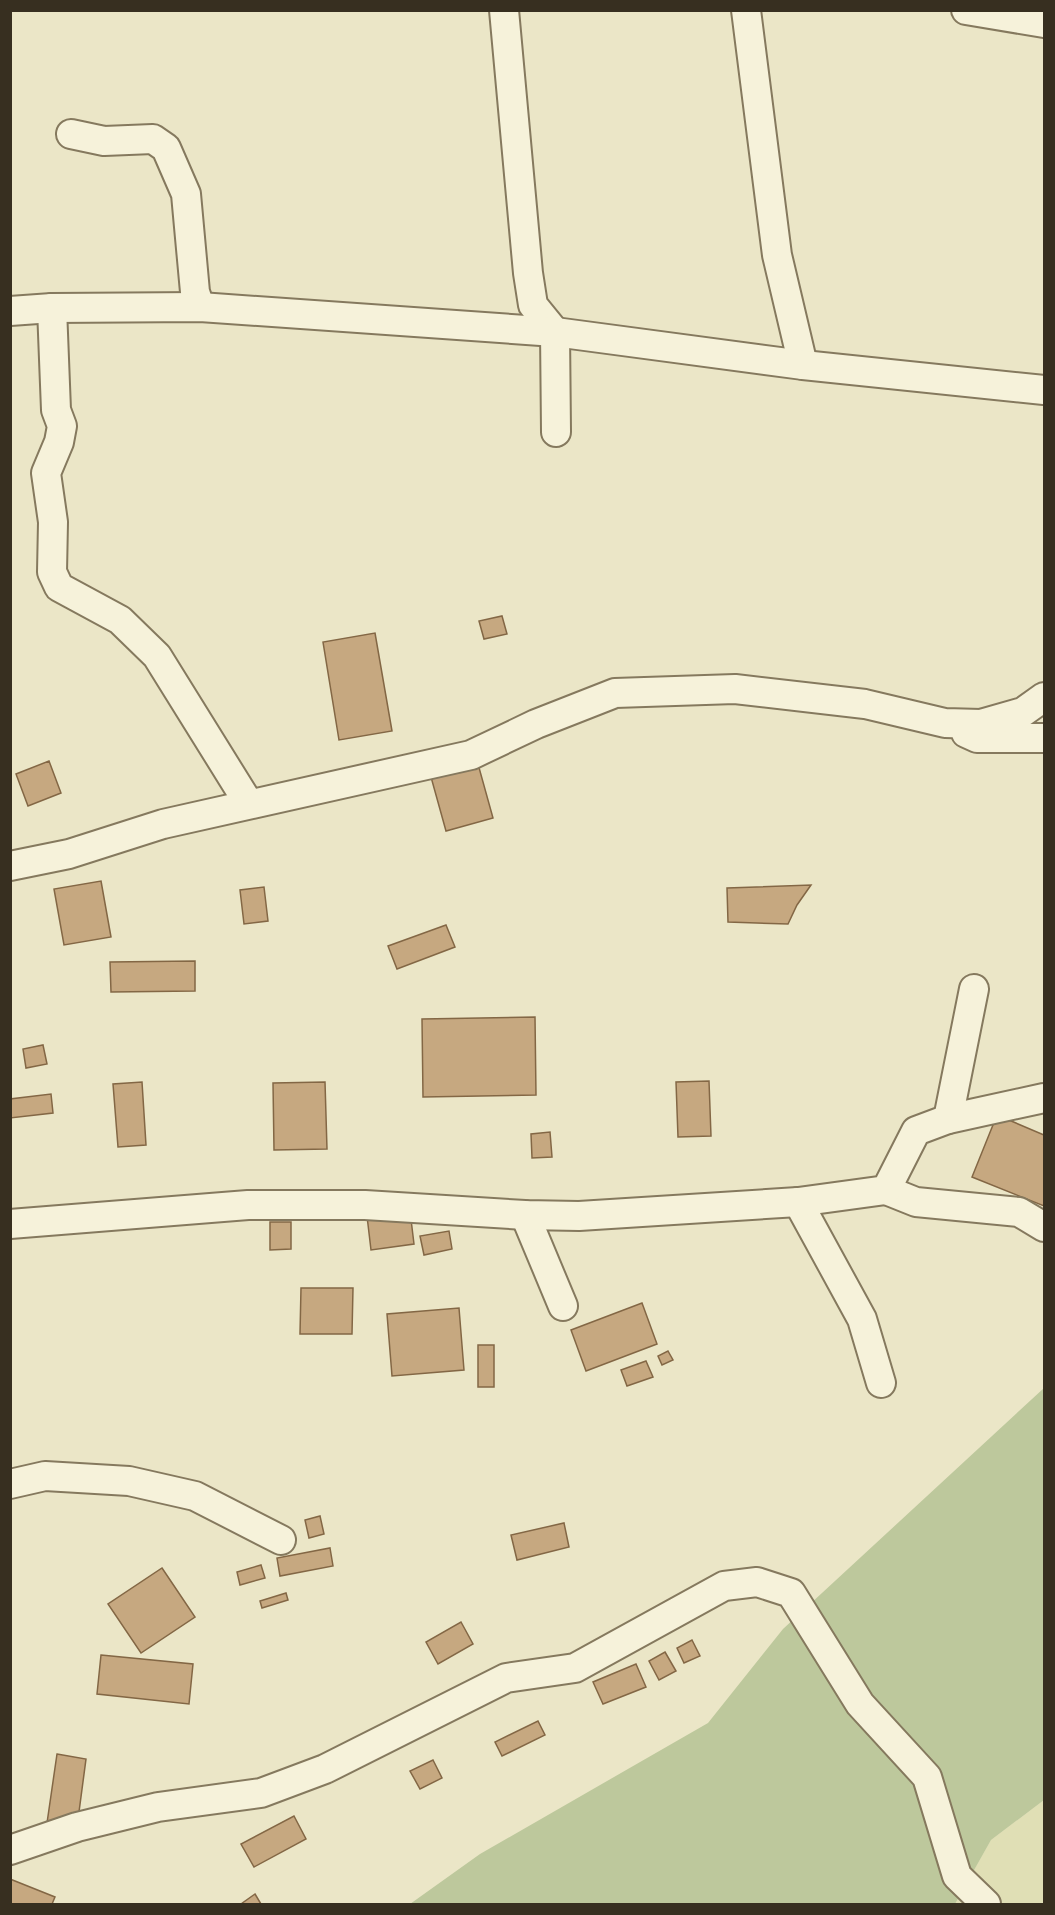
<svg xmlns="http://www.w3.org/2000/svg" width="1055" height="1915" font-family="Georgia,serif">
<rect width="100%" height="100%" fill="#ebe6c7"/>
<path fill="#e0dfb5" d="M1044,1800V1904H955L991,1840Z"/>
<path fill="#bdc89c" d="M1044,1388V1800L991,1840L955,1904H410L480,1854L708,1723L783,1629Z"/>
<g fill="#c6a880" stroke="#836745" stroke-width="1.5">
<path d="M502,616L507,634L484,639L479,621Z"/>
<path d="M375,633L392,731L339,740L323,642Z"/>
<path d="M473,746L493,818L446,831L426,759Z"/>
<path d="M49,761L61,793L28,806L16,774Z"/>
<path d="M101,881L111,937L64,945L54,889Z"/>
<path d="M811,885L797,905L788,924L728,922L727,888Z"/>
<path d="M264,887L268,921L244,924L240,890Z"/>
<path d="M446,925L455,947L397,969L388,946Z"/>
<path d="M195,961V991L111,992L110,962Z"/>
<path d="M535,1017L536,1095L423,1097L422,1019Z"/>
<path d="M43,1045L47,1064L26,1068L23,1049Z"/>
<path d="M709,1081L711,1136L678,1137L676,1082Z"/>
<path d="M142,1082L146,1145L118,1147L113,1084Z"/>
<path d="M325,1082L327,1149L274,1150L273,1083Z"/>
<path d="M51,1094L53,1113L10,1118V1099Z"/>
<path d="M997,1115L1044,1135V1206L972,1177Z"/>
<path d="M550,1132L552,1157L532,1158L531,1134Z"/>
<path d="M410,1211L414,1244L371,1250L367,1216Z"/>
<path d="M270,1222H291V1249L270,1250Z"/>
<path d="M449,1231L452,1249L424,1255L420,1236Z"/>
<path d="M301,1288H353L352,1334H300Z"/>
<path d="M642,1303L657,1344L586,1371L571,1330Z"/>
<path d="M459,1308L464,1370L392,1376L387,1314Z"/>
<rect x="478" y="1345" width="16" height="42"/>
<path d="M668,1351L673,1360L662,1365L658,1356Z"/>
<path d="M646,1361L653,1377L627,1386L621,1370Z"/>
<path d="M320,1516L324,1534L309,1538L305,1520Z"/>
<path d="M564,1523L569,1547L517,1560L511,1535Z"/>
<path d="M330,1548L333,1566L280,1576L277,1558Z"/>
<path d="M261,1565L265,1578L240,1585L237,1572Z"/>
<path d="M162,1568L195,1617L141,1653L108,1604Z"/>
<path d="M286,1593L288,1600L262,1608L260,1601Z"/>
<path d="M461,1622L473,1644L438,1664L426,1642Z"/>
<path d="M692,1640L700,1656L684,1663L677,1648Z"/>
<path d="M665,1652L676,1671L659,1680L649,1661Z"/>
<path d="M101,1655L193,1664L189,1704L97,1694Z"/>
<path d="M636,1664L646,1687L603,1704L593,1682Z"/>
<path d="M538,1721L545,1735L502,1756L495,1742Z"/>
<path d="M57,1754L86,1759L77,1827L47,1823Z"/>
<path d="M433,1760L442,1778L420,1789L410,1771Z"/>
<path d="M294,1816L306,1839L254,1867L241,1844Z"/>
<path d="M10,1879L55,1897L52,1904H10Z"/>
<path d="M255,1894L261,1904H241Z"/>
</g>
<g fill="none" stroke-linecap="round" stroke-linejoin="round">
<g stroke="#85795e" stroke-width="32">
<g id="minor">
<path d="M504,10L528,273L533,305L555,332L556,432"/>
<path d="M746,10L777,255L803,365"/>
<path d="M966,10L1044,23"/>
<path d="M71,134L104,141L153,139L166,148L186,194L195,292L200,307"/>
<path d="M52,308L56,410L62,426L59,442L46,473L53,522L52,572L59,587L120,620L157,656L249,804"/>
<path d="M10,311L52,308L200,307L555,332L803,365L1044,390"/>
<path d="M966,733L977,738H1044"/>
<path d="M10,866L69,854L163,824L471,755L536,724L615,693L735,689L865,704L945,723L981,724L1023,712L1044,697"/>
<path d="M948,1119L1044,1098"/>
<path d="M886,1190L916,1202L1019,1212L1044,1227"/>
<path d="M798,1202L862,1319L881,1383"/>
<path d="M525,1215L563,1306"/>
<path d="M10,1224L248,1205H365L525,1215L579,1216L798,1202L886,1190L916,1131L948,1119L974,989"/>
<path d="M10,1484L45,1476L129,1481L195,1496L281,1540"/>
<path d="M10,1850L77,1827L158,1807L261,1793L325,1769L506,1678L575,1668L724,1586L757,1582L791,1593L860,1704L927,1777L957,1876L986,1904"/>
</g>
</g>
<use href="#minor" stroke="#f6f2da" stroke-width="28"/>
</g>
<rect width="1055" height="1915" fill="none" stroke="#372f20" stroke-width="24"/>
</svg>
